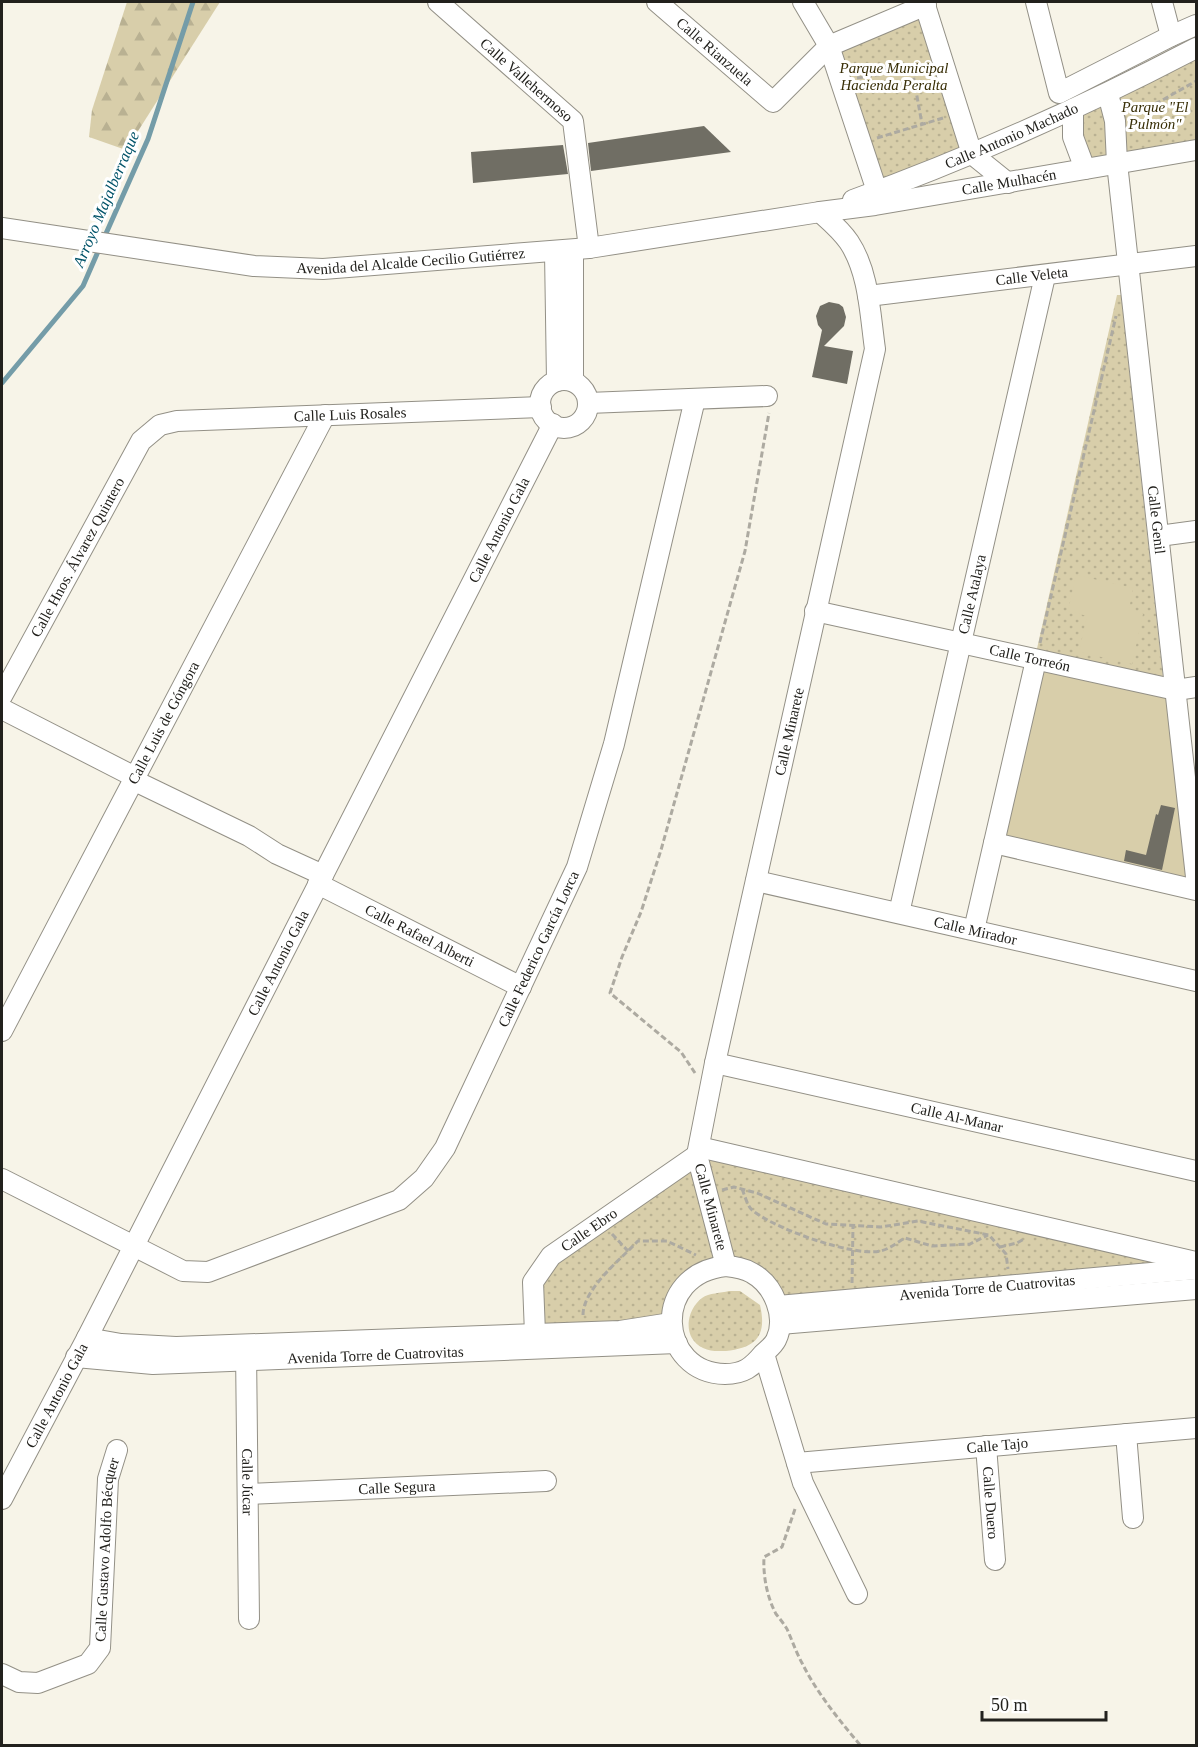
<svg xmlns="http://www.w3.org/2000/svg" width="1198" height="1747" font-family="'Times New Roman',serif">
<defs>
<pattern id="grass-dots" width="8" height="8" patternUnits="userSpaceOnUse" patternTransform="scale(1.5)"><rect width="8" height="8" fill="#d8ceaa"/><path d="M2 2h.1M6 6h.1" fill="none" stroke="#b9b192" stroke-width="1.8" stroke-linecap="round"/></pattern>
<pattern id="forest-firs" width="22" height="20" patternUnits="userSpaceOnUse" patternTransform="scale(1.5)"><rect width="22" height="20" fill="#d8ceaa"/><path d="M5 1l3.5 6h-7zM16 11l3.5 6h-7z" fill="#b9b192"/></pattern>
</defs>
<rect width="100%" height="100%" fill="#f7f4e8"/>
<g fill="url(#grass-dots)">
<path d="M926,5L972,154L877,191L829,46Z"/>
<path d="M1196,48V150L1085,169L1073,109Z"/>
<path d="M1117,295H1121L1163,678L1036,653Z"/>
<path d="M697,1155L1196,1262L778,1306L753,1273L700,1272L671,1323L535,1334L533,1282Z"/>
<path d="M729,1291H740L760,1305C767,1335 757,1348 726,1351C718,1351 711,1352 703,1348C682,1338 686,1310 702,1298C709,1293 721,1293 729,1291Z"/>
</g>
<path fill="url(#forest-firs)" d="M127,2H220L126,150L89,137L92,110Z"/>
<g fill="#d8ceaa">
<path d="M1076,575L1133,588L1129,610L1143,614L1132,664L1079,652L1087,616L1068,611Z"/>
<path d="M1036,660L1176,690L1196,890L994,843Z"/>
</g>
<g fill="none" stroke-linecap="round" stroke-linejoin="round">
<g stroke="#749ca8" stroke-width="5">
<path d="M104,238L148,139L193,2"/>
<path d="M2,383L83,286L100,247"/>
</g>
</g>
<g fill="#706e64">
<path d="M704,126L731,152L591,171L588,143Z"/>
<path d="M563,145L568,174L473,183L471,152Z"/>
<path d="M829,302L839,304L843,307L846,317L844,326L824,346L853,351L847,384L812,377L822,330L818,325L816,316L820,306Z"/>
<path d="M1161,805L1175,808L1162,870L1124,861L1126,850L1146,855L1156,814L1158,815Z"/>
</g>
<g fill="none" stroke-linecap="round" stroke-linejoin="round">
<g stroke="#939086" stroke-width="22">
<g id="minor">
<path id="s1" d="M438,2L573,121L589,248"/>
<path id="s2" d="M657,2L773,102L829,46L926,5"/>
<path d="M803,2L829,46L877,191"/>
<path d="M924,2L972,154L1008,183"/>
<path d="M1036,2L1059,93L1171,36L1196,25"/>
<path d="M1162,2L1171,36"/>
<path id="s3" d="M1108,94L1115,121L1117,163L1196,877"/>
<path d="M1073,109V137L1085,169"/>
<path id="s4" d="M853,200C972,157 1085,106 1196,48"/>
<path id="s5" d="M2,228L254,266L323,269L589,248L820,212L875,205L1196,150"/>
<path d="M555,252L557,381"/>
<path id="s6" d="M868,296L1196,256"/>
<circle cx="564" cy="404" r="24"/>
<path d="M573,381V250"/>
<path d="M588,403L767,396"/>
<path d="M1159,536L1196,531"/>
<path id="s7" d="M815,611L1176,690L1196,687"/>
<path id="s8" d="M2,696L141,441L160,425L177,421L541,407"/>
<path d="M2,709L135,777"/>
<path d="M133,780L249,836L277,854L323,875"/>
<path d="M994,843L1196,890"/>
<path id="s9" d="M756,881L1196,981"/>
<path id="s10" d="M318,884L521,987"/>
<path id="s11" d="M899,913L1045,276"/>
<path d="M974,930L1036,660"/>
<path id="s12" d="M2,1031L325,415"/>
<path id="s13" d="M715,1063L1196,1171"/>
<path d="M699,1147L1196,1262"/>
<path id="s14" d="M2,1179L183,1271L208,1272L399,1200L424,1178L445,1148L577,867L614,744L695,399"/>
<path id="s15" d="M726,1266L697,1155L715,1063L875,349C870,314 869,272 849,242C841,230 830,221 820,212"/>
<path d="M726,1266C735,1267 744,1268 752,1273C774,1285 787,1317 776,1340C773,1346 767,1350 763,1354C752,1367 744,1374 725,1374C658,1373 650,1274 726,1266Z"/>
<path id="s16" d="M778,1306L1196,1269"/>
<path d="M780,1324L1196,1289"/>
<path id="s17" d="M535,1334L533,1282L551,1256L697,1155"/>
<path d="M87,1338L121,1344L176,1347L620,1331L671,1323"/>
<path id="s18" d="M246,1350L249,1619"/>
<path d="M764,1354L803,1483L857,1594"/>
<path id="s19" d="M76,1357L153,1364L677,1343"/>
<path d="M1126,1434L1133,1518"/>
<path id="s20" d="M986,1446L995,1560"/>
<path id="s21" d="M797,1463L1196,1428"/>
<path id="s22" d="M249,1494L546,1481"/>
<path id="s23" d="M2,1499L87,1338L553,424"/>
<path id="s24" d="M2,1674L19,1682L38,1683L88,1664L100,1648L108,1479L117,1450"/>
</g>
</g>
<g stroke="#adaaa1" stroke-width="3" stroke-dasharray="6 3" stroke-linecap="butt">
<path d="M912,69L922,124"/>
<path d="M857,78L928,67"/>
<path d="M1130,114L1159,102L1196,81"/>
<path d="M877,138L943,118"/>
<path d="M1040,643L1116,316"/>
<path d="M695,1073L681,1052L610,993L622,957L641,912L661,850L745,551L769,413"/>
<path d="M742,1189C745,1196 747,1205 752,1210C773,1228 853,1257 880,1251C888,1250 898,1242 905,1238L932,1246L970,1244L988,1235"/>
<path d="M722,1190L734,1187L757,1193L826,1224L881,1227L918,1221L989,1235L1006,1254L1008,1269"/>
<path d="M612,1234L628,1251"/>
<path d="M1000,1247L1017,1243L1024,1239"/>
<path d="M852,1283L853,1226"/>
<path d="M583,1315C583,1289 621,1259 638,1241H667L696,1255"/>
<path d="M795,1509L782,1547L764,1557C763,1576 767,1597 776,1614C780,1619 784,1624 787,1629C792,1640 796,1652 802,1663C817,1693 839,1720 861,1746"/>
</g>
<use href="#minor" stroke="#fff" stroke-width="20"/>
</g>
<g text-anchor="middle" dominant-baseline="central" stroke-width="6" stroke-linejoin="round" paint-order="stroke">
<g font-size="15" fill="#22211d" stroke="#fff">
<text stroke="none"><textPath href="#s2" startOffset="76">Calle Rianzuela</textPath></text>
<text stroke="none"><textPath href="#s1" startOffset="118">Calle Vallehermoso</textPath></text>
<text stroke="none"><textPath href="#s4" startOffset="171">Calle Antonio Machado</textPath></text>
<text stroke="none"><textPath href="#s5" startOffset="1016">Calle Mulhacén</textPath></text>
<text stroke="none"><textPath href="#s5" startOffset="412">Avenida del Alcalde Cecilio Gutiérrez</textPath></text>
<text stroke="none"><textPath href="#s6" startOffset="165">Calle Veleta</textPath></text>
<text stroke="none"><textPath href="#s8" startOffset="506">Calle Luis Rosales</textPath></text>
<text stroke="none"><textPath href="#s3" startOffset="429">Calle Genil</textPath></text>
<text stroke="none"><textPath href="#s23" startOffset="1089">Calle Antonio Gala</textPath></text>
<text stroke="none"><textPath href="#s8" startOffset="158">Calle Hnos. Álvarez Quintero</textPath></text>
<text stroke="none"><textPath href="#s11" startOffset="327">Calle Atalaya</textPath></text>
<text stroke="none"><textPath href="#s7" startOffset="220">Calle Torreón</textPath></text>
<text stroke="none"><textPath href="#s12" startOffset="348">Calle Luis de Góngora</textPath></text>
<text stroke="none"><textPath href="#s15" startOffset="548">Calle Minarete</textPath></text>
<text stroke="none"><textPath href="#s9" startOffset="225">Calle Mirador</textPath></text>
<text stroke="none"><textPath href="#s10" startOffset="114">Calle Rafael Alberti</textPath></text>
<text stroke="none"><textPath href="#s14" startOffset="722">Calle Federico García Lorca</textPath></text>
<text stroke="none"><textPath href="#s23" startOffset="603">Calle Antonio Gala</textPath></text>
<text stroke="none"><textPath href="#s13" startOffset="248">Calle Al-Manar</textPath></text>
<text transform="translate(711 1207) rotate(75)">Calle Minarete</text>
<text stroke="none"><textPath href="#s17" startOffset="130">Calle Ebro</textPath></text>
<text stroke="none"><textPath href="#s16" startOffset="210">Avenida Torre de Cuatrovitas</textPath></text>
<text stroke="none"><textPath href="#s19" startOffset="300">Avenida Torre de Cuatrovitas</textPath></text>
<text stroke="none"><textPath href="#s23" startOffset="117">Calle Antonio Gala</textPath></text>
<text stroke="none"><textPath href="#s21" startOffset="201">Calle Tajo</textPath></text>
<text stroke="none"><textPath href="#s18" startOffset="132">Calle Júcar</textPath></text>
<text stroke="none"><textPath href="#s22" startOffset="148">Calle Segura</textPath></text>
<text stroke="none"><textPath href="#s20" startOffset="57">Calle Duero</textPath></text>
<text stroke="none"><textPath href="#s24" startOffset="210">Calle Gustavo Adolfo Bécquer</textPath></text>
</g>
<g font-size="15" font-style="italic" fill="#382e06" stroke="#fff">
<text x="894" y="68">Parque Municipal<tspan x="894" dy="17">Hacienda Peralta</tspan></text>
<text x="1155" y="107">Parque "El<tspan x="1155" dy="17">Pulmón"</tspan></text>
</g>
<g font-size="16" font-style="italic" fill="#015369" stroke="#fff">
<text transform="translate(106 199) rotate(-67)">Arroyo Majalberraque</text>
</g>
</g>
<rect width="1198" height="1747" fill="none" stroke="#22211d" stroke-width="6"/>
<path d="M982 1711v9h124v-9" fill="none" stroke="#22211d" stroke-width="3"/>
<text x="991" y="1711" font-size="18" fill="#22211d" stroke="#ffffff" stroke-width="4.5" paint-order="stroke">50 m</text>
</svg>
